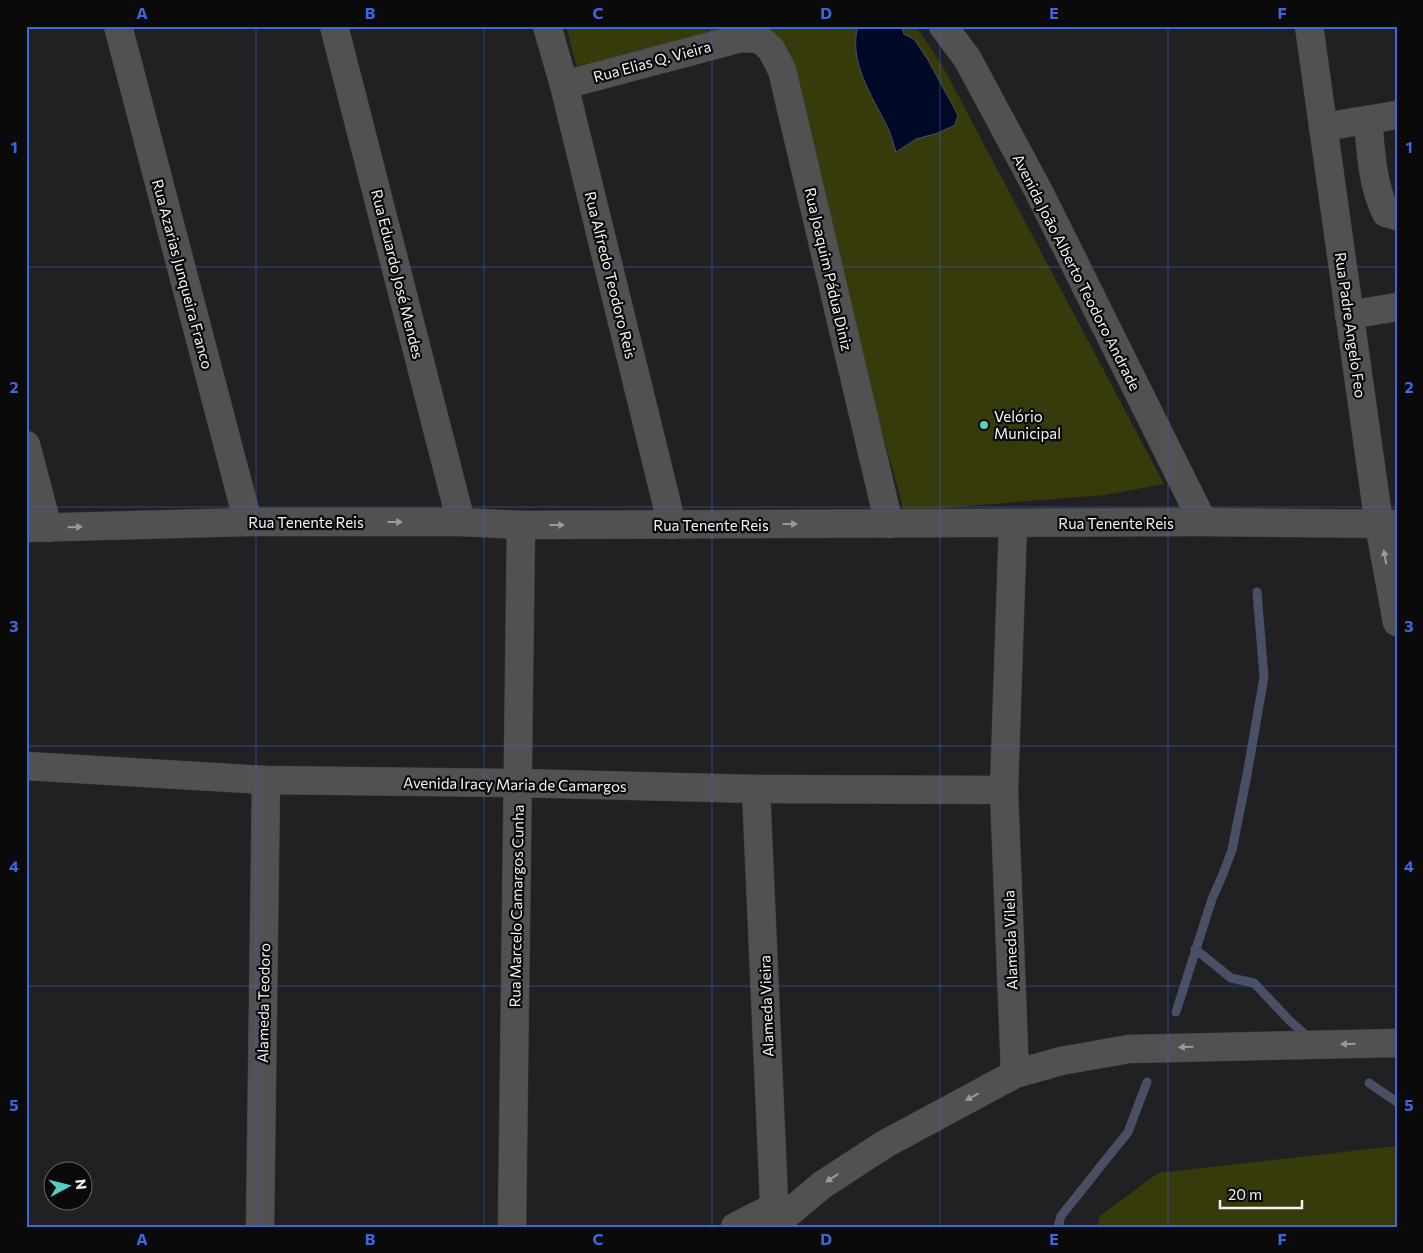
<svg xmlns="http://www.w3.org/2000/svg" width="1423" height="1253" font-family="Commissioner,sans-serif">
<rect width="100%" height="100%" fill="#212023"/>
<g fill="#373a0b">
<path d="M566,26H739L577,68Z"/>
<path d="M771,26H916L942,65L1164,484L1105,495L904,511Z"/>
<path d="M1397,1146V1227H1097L1100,1216L1158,1173Z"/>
</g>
<path fill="#000926" stroke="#494f64" d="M858,26H901L904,34L914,39L928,60L958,115L955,125L938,133L916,139L896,152C893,143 891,134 887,126C872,96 848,61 858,26Z"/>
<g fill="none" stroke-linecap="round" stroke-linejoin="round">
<g stroke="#494f64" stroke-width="9">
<path d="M1195,949L1231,978L1254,983L1290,1021L1308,1037"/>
<path d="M1176,1012L1212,899L1223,874L1232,850L1247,775L1264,677L1257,592"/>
<path d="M1369,1083L1397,1102"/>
<path d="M1058,1227L1061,1216L1128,1132L1147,1082"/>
</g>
<g stroke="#3e3e40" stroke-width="29">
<g id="minor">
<path d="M118,26L248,522"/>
<path d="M334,26L461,522"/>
<path d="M547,26L564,85L672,525"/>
<path d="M943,26L967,58L1039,192L1203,522"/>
<path d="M1309,26L1379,524L1397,622"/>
<path d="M564,85L741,38L760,39L771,49L782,70L889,524"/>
<path d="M1368,120C1371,152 1372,184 1386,213L1397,216"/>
<path d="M1323,127L1397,115"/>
<path d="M1349,315L1397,307"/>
<path d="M26,445L48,528"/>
<path d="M1013,523L1004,790L1015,1074"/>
<path d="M26,528L248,522H461L521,525L1203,522L1397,524"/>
<path d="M26,766L266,780L517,783L756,789L1004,790"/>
<path d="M756,789L775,1224"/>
<path d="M260,1227L266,780"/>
<path d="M512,1227L521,525"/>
<path d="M735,1227L774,1207"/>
<path d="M772,1227L822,1185L885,1144L1015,1074L1061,1061L1129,1049L1397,1043"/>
</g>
</g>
<use href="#minor" stroke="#525151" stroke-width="28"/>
</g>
<defs><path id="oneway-solid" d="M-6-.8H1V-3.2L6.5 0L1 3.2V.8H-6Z" transform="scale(1.25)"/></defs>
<g fill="#9a9a9b">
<use href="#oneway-solid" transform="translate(395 522)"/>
<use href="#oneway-solid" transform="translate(790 524)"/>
<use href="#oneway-solid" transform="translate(557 525)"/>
<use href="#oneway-solid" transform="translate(75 527) rotate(-2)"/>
<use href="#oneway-solid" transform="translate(1385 557) rotate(-100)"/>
<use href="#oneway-solid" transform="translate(1348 1044) rotate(179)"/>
<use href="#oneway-solid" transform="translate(1186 1047) rotate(178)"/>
<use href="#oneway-solid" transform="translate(972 1097) rotate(152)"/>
<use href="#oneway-solid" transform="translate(832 1178) rotate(147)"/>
</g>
<path fill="none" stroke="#3d67dc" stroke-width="1" stroke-opacity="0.55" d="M256,26V1227M484,26V1227M712,26V1227M940,26V1227M1168,26V1227M26,267H1397M26,507H1397M26,746H1397M26,986H1397"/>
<circle fill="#55cec5" stroke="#0a0a0b" stroke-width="2" cx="984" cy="425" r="5"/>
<g text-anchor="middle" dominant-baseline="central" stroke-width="4.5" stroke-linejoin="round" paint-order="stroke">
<g font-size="15" fill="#f3f3f5" stroke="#0a0a0b">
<text transform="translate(652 61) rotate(-15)">Rua Elias Q. Vieira</text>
<text transform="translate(829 269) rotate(77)">Rua Joaquim Pádua Diniz</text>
<text transform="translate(1077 272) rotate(63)">Avenida João Alberto Teodoro Andrade</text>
<text transform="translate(183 274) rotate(75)">Rua Azarias Junqueira Franco</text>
<text transform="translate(398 274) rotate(76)">Rua Eduardo José Mendes</text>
<text transform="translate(611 275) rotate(76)">Rua Alfredo Teodoro Reis</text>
<text transform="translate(1351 325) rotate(82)">Rua Padre Angelo Feo</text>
<text x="306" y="522">Rua Tenente Reis</text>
<text x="1116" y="523">Rua Tenente Reis</text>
<text x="711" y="525">Rua Tenente Reis</text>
<text transform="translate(515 784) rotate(1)">Avenida Iracy Maria de Camargos</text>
<text transform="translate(516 906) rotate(-89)">Rua Marcelo Camargos Cunha</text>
<text transform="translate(1010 940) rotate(-92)">Alameda Vilela</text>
<text transform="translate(263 1003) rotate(-89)">Alameda Teodoro</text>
<text transform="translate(766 1006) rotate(-92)">Alameda Vieira</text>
</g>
<g font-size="15" fill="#f3f3f5" stroke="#0a0a0b" text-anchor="start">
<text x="994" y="416">Velório<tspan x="994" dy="17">Municipal</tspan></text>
</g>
</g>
<rect width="1423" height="1253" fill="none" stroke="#0a0a0b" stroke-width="55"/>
<g transform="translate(68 1186) rotate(83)"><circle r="24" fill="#0a0a0b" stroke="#676769"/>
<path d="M0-4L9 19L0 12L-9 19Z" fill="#55cec5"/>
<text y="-8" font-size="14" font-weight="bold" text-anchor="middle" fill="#f3f3f5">N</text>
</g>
<path d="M1220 1200v8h82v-8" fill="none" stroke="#f3f3f5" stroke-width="2.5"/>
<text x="1228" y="1200" font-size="15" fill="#f3f3f5" stroke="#0a0a0b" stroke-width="4" paint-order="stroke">20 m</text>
<rect x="28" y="28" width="1368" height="1198" fill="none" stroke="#3d67dc" stroke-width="2"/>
<g font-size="16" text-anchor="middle" font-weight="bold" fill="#3d67dc">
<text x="142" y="19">A</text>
<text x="370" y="19">B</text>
<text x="598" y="19">C</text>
<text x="826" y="19">D</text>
<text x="1054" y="19">E</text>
<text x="1282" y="19">F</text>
<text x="14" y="153">1</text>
<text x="1409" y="153">1</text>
<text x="14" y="393">2</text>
<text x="1409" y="393">2</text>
<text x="14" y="632">3</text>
<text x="1409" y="632">3</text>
<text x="14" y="872">4</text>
<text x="1409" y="872">4</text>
<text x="14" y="1111">5</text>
<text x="1409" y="1111">5</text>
<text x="142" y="1245">A</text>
<text x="370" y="1245">B</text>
<text x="598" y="1245">C</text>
<text x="826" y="1245">D</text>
<text x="1054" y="1245">E</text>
<text x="1282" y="1245">F</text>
</g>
</svg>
